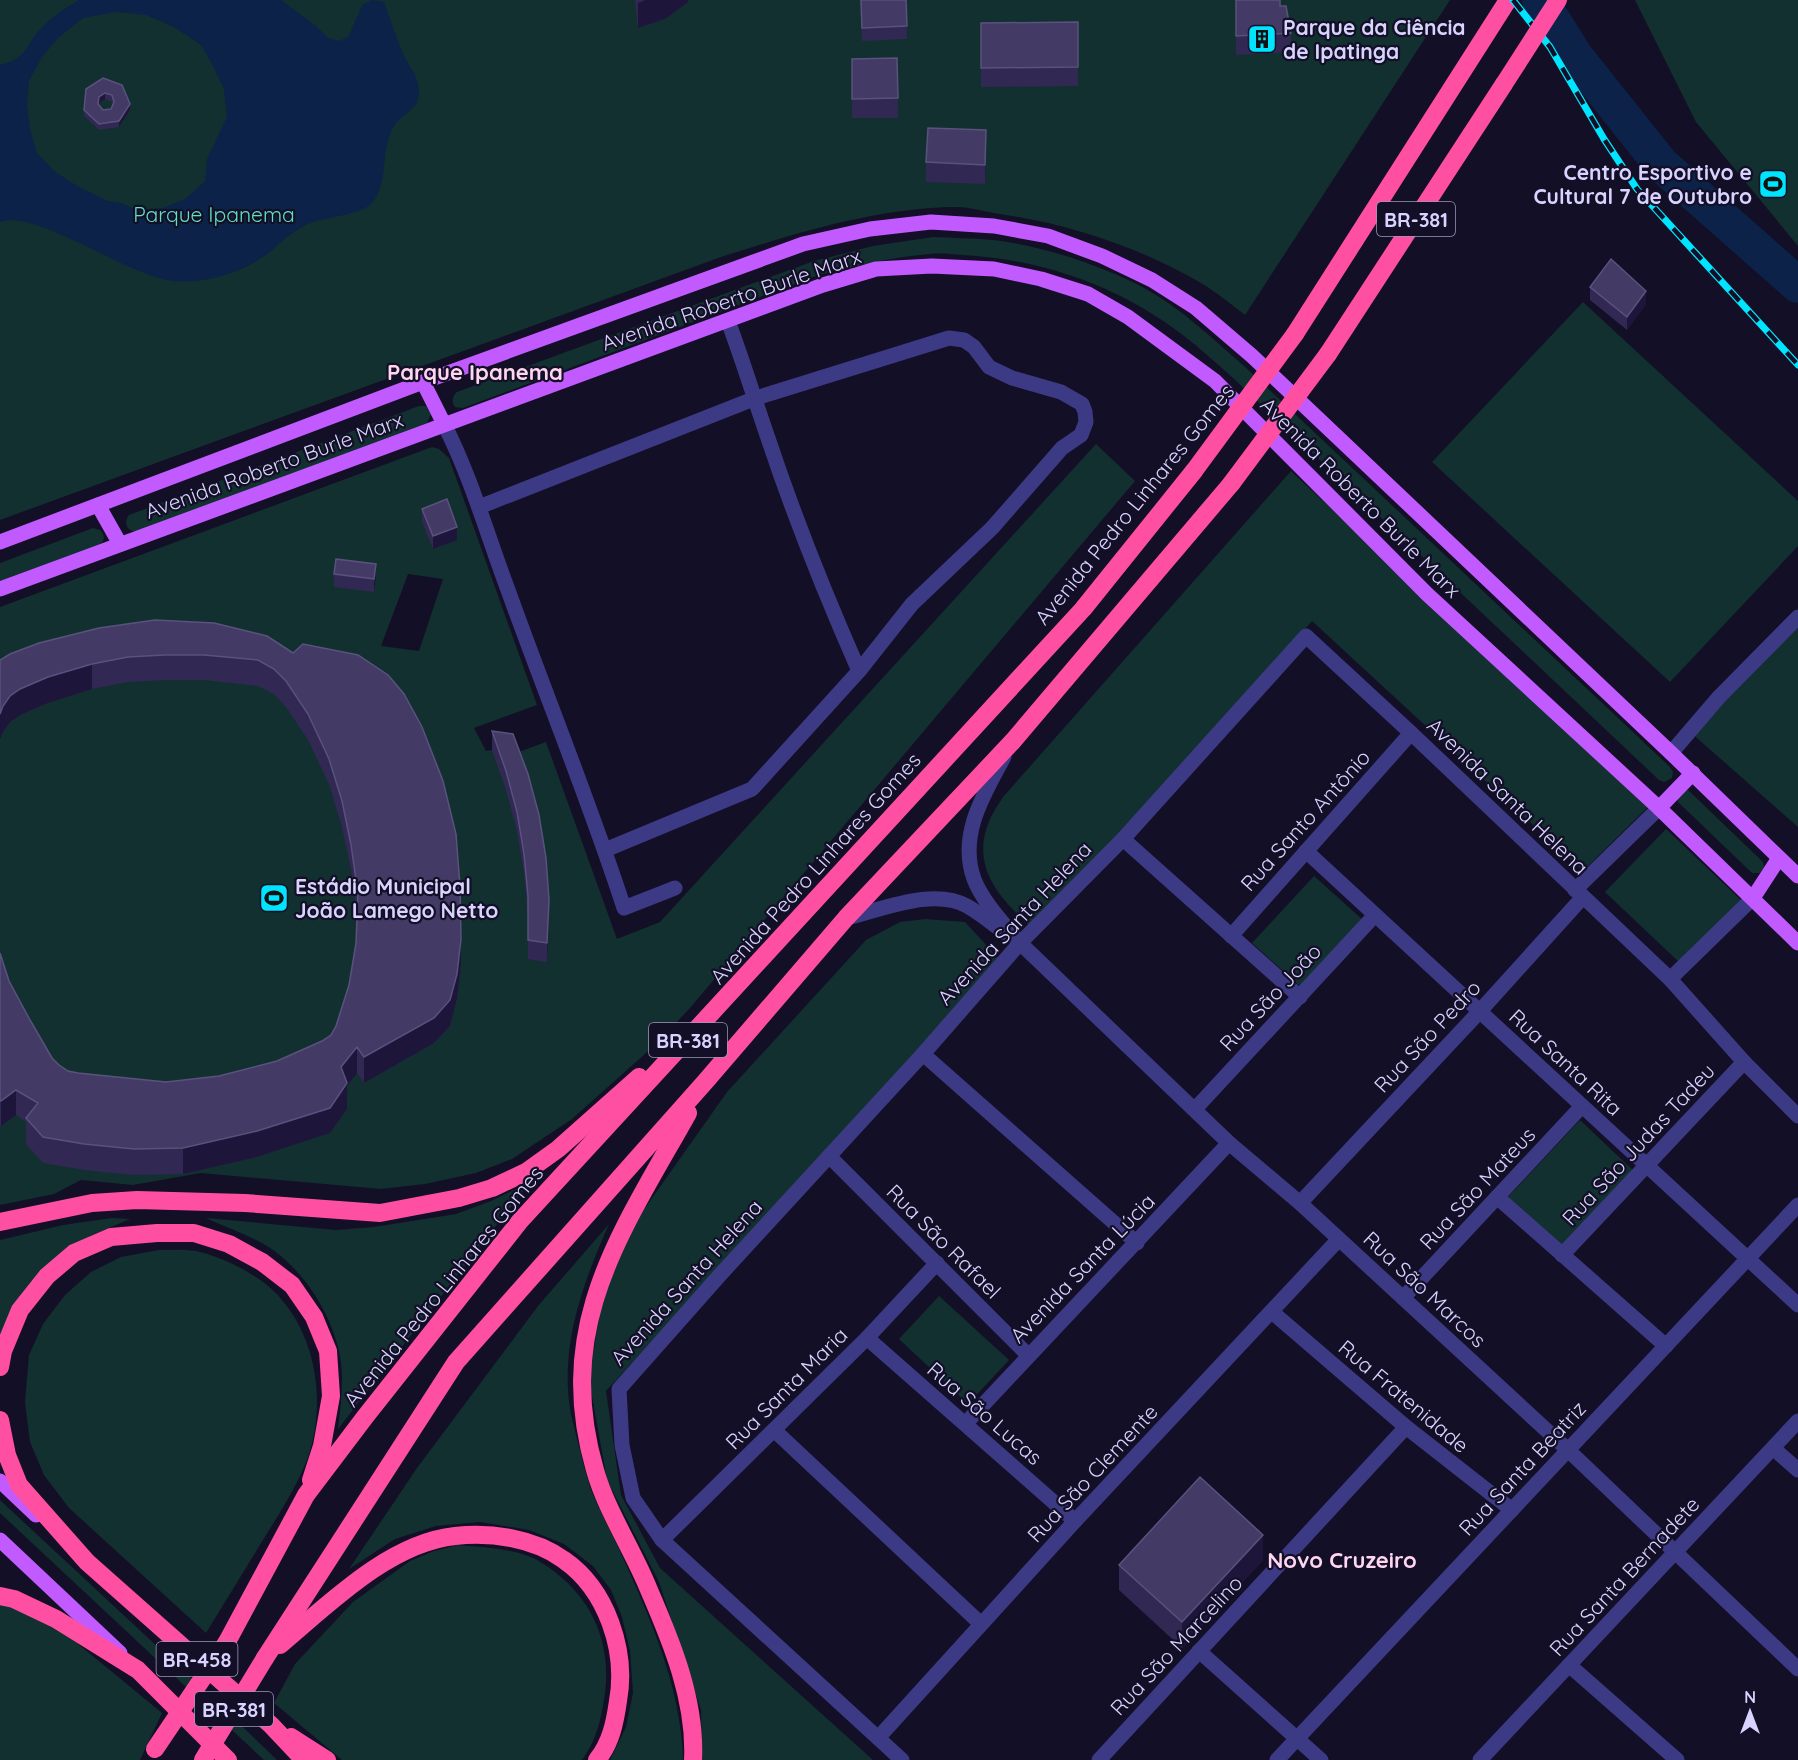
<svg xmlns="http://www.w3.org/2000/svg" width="1798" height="1760" font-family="Quicksand,sans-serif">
<rect width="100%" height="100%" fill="#130f26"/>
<g fill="#12302f" fill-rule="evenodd">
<path d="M0,0H1450L1245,315C1231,304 1216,292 1201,283C1142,248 1068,224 1000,214C986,212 970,207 956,207C875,208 797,233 721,257L0,520Z"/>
<path d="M1635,0H1798V246L1696,122Z"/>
<path d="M933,237C953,238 973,238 993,240C1040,245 1104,266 1146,289C1182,309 1213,339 1244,366L1670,767L1673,772L1672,778L1664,782L1659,780L1233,378C1217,364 1201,349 1184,336C1121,287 1042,259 962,255C951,254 940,253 930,254C892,257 856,266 819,275L463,408L455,407C451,402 452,396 457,392L814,261L873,246Z"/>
<path d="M1583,302L1798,501V546L1670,682L1432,462Z"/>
<path d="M419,406H426L431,414L427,423L136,532C127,531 123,523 129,515Z"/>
<path d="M1096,444L1135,481L690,1008L655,1045L572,1119L512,1159L476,1173L425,1184L381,1189L201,1173L133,1185L81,1180L54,1194L0,1205V607L432,447L439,449L449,458L537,705L474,728L486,751L492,750L513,754L546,742L617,939L660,922ZM408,574L443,579L419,651L381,646Z"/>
<path d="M1291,471L1649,806L1583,871L1312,621L1038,933C1003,902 967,868 991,817C994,810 999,804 1003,797Z"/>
<path d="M93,528L100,530C105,535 105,540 100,544L0,581V563Z"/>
<path d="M1798,617V827L1689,731Z"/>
<path d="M1687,789L1763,862L1764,867L1760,873H1752L1678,802L1677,799Z"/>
<path d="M1666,829L1741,900L1680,963L1605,892Z"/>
<path d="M1314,876L1364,921L1302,988L1252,943Z"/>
<path d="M925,919L965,922L1001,961L606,1391L621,1495L660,1568L873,1760H702L701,1710L659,1582L607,1480L589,1379L602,1299L633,1225L727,1092L866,940L900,922Z"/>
<path d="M1580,1120L1636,1173L1564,1250L1508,1197Z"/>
<path d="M530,1182L338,1429C340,1413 342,1396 342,1379C343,1332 310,1276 273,1250C257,1238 225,1227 206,1218L336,1230L374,1227L456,1214L491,1201Z"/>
<path d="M112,1218L130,1219L92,1235L61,1254L0,1350V1240L63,1225Z"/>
<path d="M609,1224C584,1281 560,1343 570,1408C571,1418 575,1428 577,1439C581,1454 585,1471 590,1487C598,1508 609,1528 619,1549C649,1615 681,1686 683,1760H610L626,1727L633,1693L630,1651L622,1617L611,1590L593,1566L564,1544L529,1530L480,1522L436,1526L395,1539L349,1569L417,1468L538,1306Z"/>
<path d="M159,1250C171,1250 184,1249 196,1251C224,1257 264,1277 282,1300C318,1342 326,1408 307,1460C296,1488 279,1514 263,1540C244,1571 225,1602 206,1633L69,1508L44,1475L30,1442L25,1402L29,1355L43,1324L65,1295L91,1272L121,1257Z"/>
<path d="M939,1296L1009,1360L968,1404L899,1339Z"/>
<path d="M0,1500L218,1703L277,1760H264L0,1513Z"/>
<path d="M458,1545C486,1548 518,1548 542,1563C593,1595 615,1646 603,1705C600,1725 594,1744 582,1760H342L274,1703L295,1664L353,1602L410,1561L434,1551Z"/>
<path d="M0,1605L22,1609L66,1634L162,1713L140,1760H0Z"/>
</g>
<path fill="#0c2248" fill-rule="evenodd" d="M79,0H281L316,26L328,38L339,41L348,37L363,4L372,0L384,2C390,19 396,37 403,53C410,70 419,74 419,94C418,109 405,113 397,122C394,125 390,133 389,138C382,158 387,186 372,203C362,215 323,217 308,224C293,231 283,240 271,251C246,272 207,284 174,281C128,277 37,209 0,222V65C28,58 25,46 41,28C52,16 66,8 79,0ZM116,12L146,15L174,27L201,45L213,66L224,89L227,117L207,159L205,181L185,199L163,208L135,210L122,203L108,201L77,186L54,171L37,153L30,129L27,105L29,81L42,57L58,38L83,18Z"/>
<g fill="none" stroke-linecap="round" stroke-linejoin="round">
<path stroke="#0c2248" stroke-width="36" d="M1540,0L1575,56L1661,164L1798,285"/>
<g stroke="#3d3a85" stroke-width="15">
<path d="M728,321C743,361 755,401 769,441C795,519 826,596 859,671"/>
<path d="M444,424C471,477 487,534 508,590C546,696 589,800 624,908L675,888"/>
<path d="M479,507L756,398L949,338L964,340L974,347L989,367L1012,378L1061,392L1082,404L1085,412L1086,422L1081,435L1062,448L992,528L912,604L859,671L752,789L605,850"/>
<path d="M1671,753L1719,697L1798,617"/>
<path d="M1004,757C984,794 958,835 974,879C982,901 1005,925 1020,943L1229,1143L1300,1203L1568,1450L1798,1669"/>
<path d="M1123,839L1300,997"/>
<path d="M1306,851L1798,1305"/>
<path d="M1575,890L1659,808"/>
<path d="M846,918C882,910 933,887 967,906C981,914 993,924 1005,933"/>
<path d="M1231,936L1411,733"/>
<path d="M1670,979L1753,898"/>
<path d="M923,1054L1137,1243"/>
<path d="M1195,1109L1375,915"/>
<path d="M829,1156L1028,1355"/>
<path d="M1497,1197L1666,1346"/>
<path d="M1300,1203L1480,1011L1583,897"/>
<path d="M1562,1255L1744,1062"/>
<path d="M1403,1298L1582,1106"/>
<path d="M1272,1312L1406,1427L1512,1510"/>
<path d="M867,1338L1075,1521"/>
<path d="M966,1423L1229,1143"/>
<path d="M774,1430L981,1624"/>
<path d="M1773,1448L1798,1470"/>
<path d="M662,1540L867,1338L937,1263"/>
<path d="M1199,1651L1321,1760"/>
<path d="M1569,1665L1677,1760"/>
<path d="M878,1738L1075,1521L1339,1239"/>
<path d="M902,1760L662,1540L633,1498L622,1445L619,1389L719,1276L923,1054L1020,943L1123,839L1306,636L1411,733L1670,979L1744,1062L1798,1116"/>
<path d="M1099,1760L1406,1427"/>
<path d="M1277,1760L1798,1205"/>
<path d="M1480,1760L1798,1421"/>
</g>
<g stroke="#c25bff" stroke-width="15">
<path d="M423,382L444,424"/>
<path d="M98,505L120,544"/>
<path d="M0,542L423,382L803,244L870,229L931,222L994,226L1048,236L1102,256L1152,280L1196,308L1252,356L1671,753L1798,876"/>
<path d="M0,589L823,285L876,269L932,266L994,269L1041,279L1088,294L1128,317L1215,381L1427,594L1659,808L1798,943"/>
<path d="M1659,808L1693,773"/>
<path d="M1753,898L1779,858"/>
<path d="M0,1481L36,1515"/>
<path d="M0,1540L120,1653"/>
</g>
<g stroke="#ff4fa3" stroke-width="18">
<path d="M1295,334L1508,0"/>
<path d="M1328,354L1504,84"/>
<path d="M688,1113C621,1233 553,1325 595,1470C606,1510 633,1550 649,1590C672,1643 696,1701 693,1760"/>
<path d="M0,1222L92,1203L137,1200L245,1203L380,1213L459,1198L492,1188L526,1172L558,1149L639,1077"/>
<path d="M0,1367L3,1351L20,1310L47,1276L74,1253L111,1237L157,1233H194L229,1244L262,1262L292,1285L314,1317L328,1351L331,1396L322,1446L311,1480"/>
<path d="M0,1420L7,1455L19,1485L87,1562L271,1725L304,1760"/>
<path d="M0,1596L14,1599L56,1619L138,1670L228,1760"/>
<path d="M227,1642L306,1495L365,1417L520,1221L1083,609L1194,471"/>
<path d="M280,1645C329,1604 389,1543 455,1536C491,1532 534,1538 564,1560C607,1590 627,1651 618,1701C615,1722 611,1743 597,1760"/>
<path d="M265,1658L456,1362L705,1082L846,918L1013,741L1231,484"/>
<path d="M291,1737L327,1760"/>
</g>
<g stroke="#00e5ff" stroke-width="7">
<path id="rail" d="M1513,0L1550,47L1604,139L1637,189L1798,365"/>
</g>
<use href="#rail" stroke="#130f26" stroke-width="4.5" stroke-dasharray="14" stroke-linecap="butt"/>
<g stroke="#ff4fa3" stroke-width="18">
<path d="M1504,84L1558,0"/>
<path d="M1194,471L1295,334"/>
<path d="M1231,484L1328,354"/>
<path d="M155,1749L227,1642"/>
<path d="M203,1760L265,1658"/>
</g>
</g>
<g fill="#312854" fill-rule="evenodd">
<path d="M635,0H689L687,3L665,19L638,28Z"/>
<path d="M860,0H906L907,39L862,41Z"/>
<path d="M1236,0L1280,6L1291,33V52L1236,55Z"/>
<path d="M1078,22V86L981,87V23Z"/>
<path d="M897,58L898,118H852V59Z"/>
<path d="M103,78L130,110L119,127L99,130L84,116V110ZM105,99L112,102L113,105L111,109L103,110L98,105L99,103Z"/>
<path d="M986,150L985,184L926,182V162Z"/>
<path d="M1590,287L1646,304L1627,330L1590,300Z"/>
<path d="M422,509L457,540L433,549L422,522Z"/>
<path d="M334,574L376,577L374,592L334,587Z"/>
<path d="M267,636L461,964L457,999L450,1026L434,1043L364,1083L357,1073L347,1086V1109L330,1133L257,1157L183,1174L134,1175L84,1170L43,1163L26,1144V1122L16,1115L1,1126H0V953L9,981L30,1020L52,1058L59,1065L68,1071L78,1073L166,1082L219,1076L277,1061L322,1041L331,1035L336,1026L349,985L356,943L357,914L351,870L342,827L329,784L308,740L286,707L274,694L258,686L204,680H164L128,682L92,689L48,703L20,715L10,722L3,732L0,660Z"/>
<path d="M492,731L513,734L549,919L547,962L528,959V916L524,873L517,831L506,790L492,750Z"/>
<path d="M1263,1560L1182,1648L1119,1590V1565Z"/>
</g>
<g fill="#1d163a">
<path d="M646,0H689L687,3L665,19L638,28V3Z"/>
<path d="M105,93V99L99,103L98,111L99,97Z"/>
<path d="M130,104V110L119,127V121Z"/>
<path d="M986,130V150L985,184V165Z"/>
<path d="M1646,291V304L1627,330V317Z"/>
<path d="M457,527V540L433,549V536Z"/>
<path d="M376,564V577L374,592V579Z"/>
<path d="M92,664V689L48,703L20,715L10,722L3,732L0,739V714L3,706L10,696L20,689L48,677Z"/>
<path d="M549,900V919L547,962V943Z"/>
<path d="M461,939V964L457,999L450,1026L434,1043L364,1083V1057Z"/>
<path d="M357,1047V1073L347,1086V1109L330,1133L257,1157L183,1174V1148L341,1067Z"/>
<path d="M16,1090V1115L1,1126V1101Z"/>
<path d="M1263,1535V1560L1182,1648V1622Z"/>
</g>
<g fill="#433a66" stroke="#5a527e" stroke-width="1.5" fill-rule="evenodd">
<path d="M861,0H906L907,26L862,28Z"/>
<path d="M1236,0H1280V6H1286L1291,33L1236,36Z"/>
<path d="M1078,22V67L981,68V23Z"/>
<path d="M897,58L898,98L852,99V59Z"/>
<path d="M103,78L122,85L130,104L119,121L99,124L84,110L86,89ZM105,93L112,95L114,102L111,109L103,110L98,104L99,97Z"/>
<path d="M928,128L986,130L985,165L926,162Z"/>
<path d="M1611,259L1646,291L1627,317L1590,287Z"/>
<path d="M447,499L457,527L433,536L422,509Z"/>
<path d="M336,559L376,564L374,579L334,574Z"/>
<path d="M155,620L214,623L267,636L293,653L303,644L358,655L388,675L404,694L422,727L443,781L456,834L460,886L461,939L457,974L450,1000L434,1018L364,1057L357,1047L341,1067L347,1083L330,1108L257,1131L183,1148L134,1149L84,1144L43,1137L26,1118L38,1103L16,1090L1,1101L0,1100V953L9,981L30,1020L52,1058L59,1065L68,1071L78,1073L166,1082L219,1076L277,1061L322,1041L331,1035L336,1026L349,985L356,943L358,894L351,845L342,801L329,759L308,714L286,681L274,669L258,660L204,655H164L128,657L92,664L48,677L20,689L10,696L3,706L0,714V660L10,654L39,643L99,628Z"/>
<path d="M492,731L513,734L528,774L539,815L546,858L549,900L547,943L528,940V896L524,854L517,812L506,771Z"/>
<path d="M1200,1477L1263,1535L1182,1622L1119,1565Z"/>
</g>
<defs>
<g id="building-square" transform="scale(1.5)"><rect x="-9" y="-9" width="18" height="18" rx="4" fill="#00e5ff" stroke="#130f26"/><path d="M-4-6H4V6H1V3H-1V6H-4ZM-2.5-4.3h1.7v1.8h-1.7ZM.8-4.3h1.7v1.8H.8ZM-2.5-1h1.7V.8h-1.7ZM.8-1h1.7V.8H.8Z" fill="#111"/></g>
<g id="stadium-square" transform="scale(1.5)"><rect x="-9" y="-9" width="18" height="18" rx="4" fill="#00e5ff" stroke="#130f26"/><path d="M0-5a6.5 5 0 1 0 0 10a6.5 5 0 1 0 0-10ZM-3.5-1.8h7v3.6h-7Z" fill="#111"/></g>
</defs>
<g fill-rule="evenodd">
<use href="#building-square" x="1262" y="39"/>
<use href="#stadium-square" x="1773" y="184"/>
<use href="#stadium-square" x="274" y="898"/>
</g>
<g text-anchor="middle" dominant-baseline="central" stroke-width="4.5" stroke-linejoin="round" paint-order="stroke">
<g fill="#130f26" stroke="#9e99be" stroke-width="1.5">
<rect x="1377" y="202" width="78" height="34" rx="4.5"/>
<rect x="649" y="1023" width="78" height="34" rx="4.5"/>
<rect x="156.5" y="1642" width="81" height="34" rx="4.5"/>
<rect x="195" y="1692" width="78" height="34" rx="4.5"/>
</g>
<g font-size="20" font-weight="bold" fill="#d9d4ff">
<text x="1416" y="219">BR-381</text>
<text x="688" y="1040">BR-381</text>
<text x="197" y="1659">BR-458</text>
<text x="234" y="1709">BR-381</text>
</g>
<g font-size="21" font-weight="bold" fill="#d9d4ff" stroke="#130f26" text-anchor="start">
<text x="1283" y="27">Parque da Ciência<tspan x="1283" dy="24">de Ipatinga</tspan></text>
<text x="1752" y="172" text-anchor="end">Centro Esportivo e<tspan x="1752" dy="24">Cultural 7 de Outubro</tspan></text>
<text x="295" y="886">Estádio Municipal<tspan x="295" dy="24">João Lamego Netto</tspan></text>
</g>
<g font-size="21" fill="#5fe0c0" stroke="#130f26">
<text x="214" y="214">Parque Ipanema</text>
</g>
<g font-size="21" fill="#d9d4ff" stroke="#130f26">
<text transform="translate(731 299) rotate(-19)">Avenida Roberto Burle Marx</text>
<text transform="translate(274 465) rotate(-20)">Avenida Roberto Burle Marx</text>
<text transform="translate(1361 497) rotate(45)">Avenida Roberto Burle Marx</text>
<text transform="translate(1134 504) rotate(-51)">Avenida Pedro Linhares Gomes</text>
<text transform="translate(1508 796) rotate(44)">Avenida Santa Helena</text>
<text transform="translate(1305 820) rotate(-48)">Rua Santo Antônio</text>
<text transform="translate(815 868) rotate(-48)">Avenida Pedro Linhares Gomes</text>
<text transform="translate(1014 923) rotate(-47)">Avenida Santa Helena</text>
<text transform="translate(1270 997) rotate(-47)">Rua São João</text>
<text transform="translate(1427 1036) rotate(-47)">Rua São Pedro</text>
<text transform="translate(1566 1062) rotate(43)">Rua Santa Rita</text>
<text transform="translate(1638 1144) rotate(-47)">Rua São Judas Tadeu</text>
<text transform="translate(1477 1188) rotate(-47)">Rua São Mateus</text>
<text transform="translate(944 1241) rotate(45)">Rua São Rafael</text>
<text transform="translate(1082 1268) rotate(-46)">Avenida Santa Lúcia</text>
<text transform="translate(686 1282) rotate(-48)">Avenida Santa Helena</text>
<text transform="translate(443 1286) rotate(-51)">Avenida Pedro Linhares Gomes</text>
<text transform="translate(1425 1289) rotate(43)">Rua São Marcos</text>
<text transform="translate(786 1388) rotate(-45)">Rua Santa Maria</text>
<text transform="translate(1404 1396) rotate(40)">Rua Fratenidade</text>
<text transform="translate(985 1413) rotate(41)">Rua São Lucas</text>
<text transform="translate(1522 1468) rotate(-47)">Rua Santa Beatriz</text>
<text transform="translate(1092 1473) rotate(-47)">Rua São Clemente</text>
<text transform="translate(1624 1576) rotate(-47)">Rua Santa Bernadete</text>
<text transform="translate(1176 1645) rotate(-47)">Rua São Marcelino</text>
</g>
<g font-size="22" font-weight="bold" fill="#ffd6f0" stroke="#130f26">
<text x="475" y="372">Parque Ipanema</text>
<text x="1342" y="1560">Novo Cruzeiro</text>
</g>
</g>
<g transform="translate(1750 1712)" stroke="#130f26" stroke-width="4.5" paint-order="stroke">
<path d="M0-4.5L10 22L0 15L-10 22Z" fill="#d9d4ff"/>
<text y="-9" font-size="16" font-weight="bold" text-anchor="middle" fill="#d9d4ff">N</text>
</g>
</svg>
